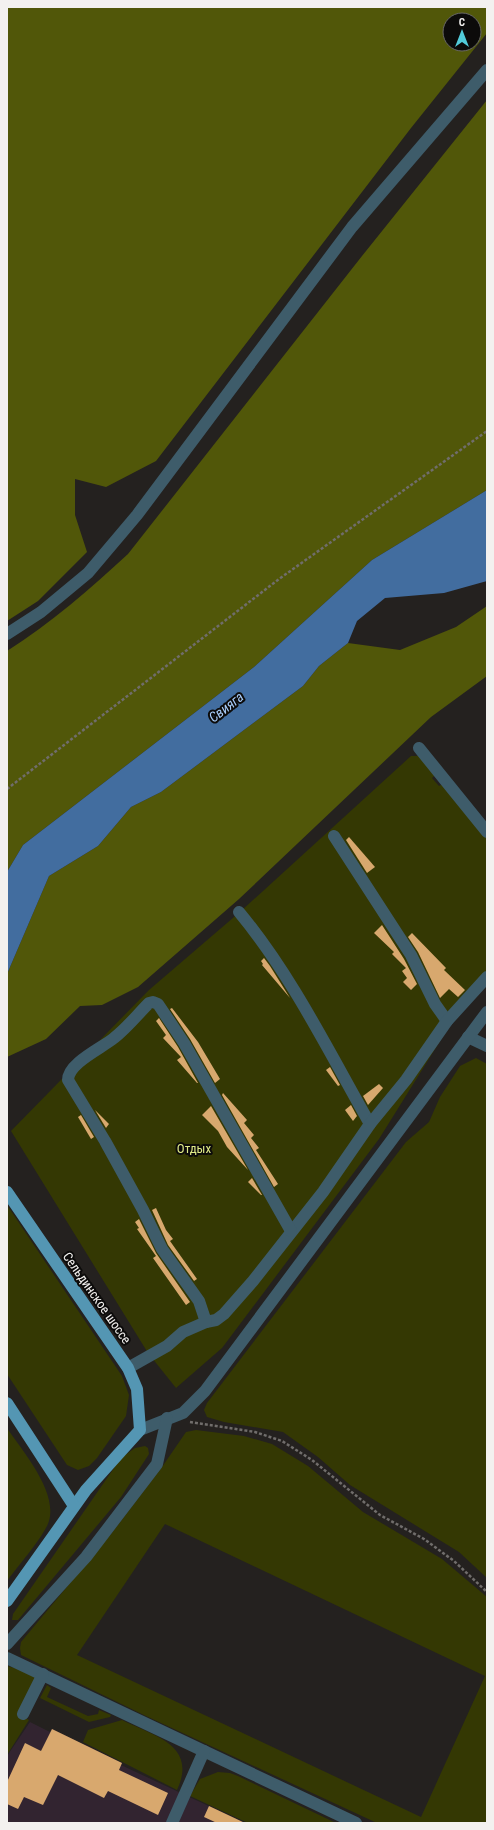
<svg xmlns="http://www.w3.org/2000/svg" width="494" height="1830" font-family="'Roboto Condensed',sans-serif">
<rect width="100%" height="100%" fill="#24211f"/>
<path fill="#322430" d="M30,1722L50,1732L52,1729L122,1763L121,1765L245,1823H7V1756Z"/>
<g fill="#343803" fill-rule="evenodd">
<path d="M411,756H418L435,775L432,778L439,786L443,784L487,838V985L455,1017L379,1139L222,1348L176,1388L148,1353L11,1131L149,990L241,911Z"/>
<path d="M476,1058L487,1064V1578L459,1552L350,1485L318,1457L283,1432L224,1422L207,1417L204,1410L207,1403L406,1142L429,1122L440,1097L460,1066Z"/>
<path d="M7,1205L122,1376L129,1395L126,1416L97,1458L89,1466L78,1470L67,1465L7,1374Z"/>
<path d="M7,1428C23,1452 62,1496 47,1526C39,1542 18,1566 7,1581Z"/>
<path d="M196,1430L244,1436L272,1444L308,1466L363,1512L442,1559L487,1597V1823H377L146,1716L21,1655L20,1648L21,1642L111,1534L162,1467L186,1432ZM165,1524L485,1676L421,1817L77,1655Z"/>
<path d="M145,1446L148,1448L149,1454L121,1497L23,1614L18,1620H12L13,1614L121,1458L135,1448Z"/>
<path d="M7,1666L15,1668L38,1678L19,1714L29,1720L7,1755Z"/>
<path d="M47,1685L51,1688L47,1697L88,1716L98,1714L99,1710L111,1715L110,1717L89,1722L40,1698Z"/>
<path d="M122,1720C154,1736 198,1745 177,1790L83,1742L88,1730Z"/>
<path d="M218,1772L230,1773L238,1776L336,1823H248L190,1796L200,1779Z"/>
</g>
<g fill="#515709" fill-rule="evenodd">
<path d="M7,7H487V33L411,128L156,461L106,487L75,479V515L87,552L38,601L7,621ZM450,20H474V44H450Z"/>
<path d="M487,100V490L372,560L254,667L23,845L7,872V651C51,623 90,589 128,554L362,256Z"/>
<path d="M487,606V676L431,717L239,899L138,987L102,1005L80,1006L46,1039L7,1057V974L49,876L98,846L131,807L161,792L303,686L319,666L348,643L400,650L456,627Z"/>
</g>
<path fill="#426d9f" d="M487,490V581L444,593L385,598L357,621L348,643L319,666L303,686L161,792L131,807L98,846L49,876L7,974V872L23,845L254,667L372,560Z"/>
<g fill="#d8a86e">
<path d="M349,837L375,867L367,873L346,840Z"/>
<path d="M382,925L404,959L417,984L411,990L403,982L407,978L402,971L406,968L392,954L394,952L374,933Z"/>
<path d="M412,933L446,968L444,970L465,990L458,997L449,989L440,998L418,952L408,937Z"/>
<path d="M264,958L270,966L290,998L262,965L263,964L261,961Z"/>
<path d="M172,1008L198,1042L220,1079L215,1083L190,1039L170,1009Z"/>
<path d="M159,1018L178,1047L198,1083H197L177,1060L181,1057L163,1038L166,1035L156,1021Z"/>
<path d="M330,1067L340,1085L338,1086L326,1070Z"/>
<path d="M379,1084L383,1088L368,1105L363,1096Z"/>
<path d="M223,1093L247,1120L244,1123L254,1135L251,1138L259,1148L256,1150L278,1184L274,1187L222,1095Z"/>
<path d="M351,1105L357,1116L353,1121L345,1110Z"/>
<path d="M211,1106L248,1170L227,1147L218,1131L202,1115Z"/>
<path d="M95,1110L109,1124L106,1128Z"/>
<path d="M81,1115L94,1137L91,1139L78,1117Z"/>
<path d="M252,1178L262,1195H261L248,1182Z"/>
<path d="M156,1208L166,1230L173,1239L170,1241L197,1279L194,1281L202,1292L168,1245L152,1210Z"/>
<path d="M139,1219L156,1253L190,1302L186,1305L153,1258L156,1256L137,1229L139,1228L135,1222Z"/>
<path d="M52,1729L122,1763L119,1770L168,1793L158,1815L108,1791L104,1798L58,1775L43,1805L24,1797L18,1809L7,1804V1782L25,1743L41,1751Z"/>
<path d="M209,1806L245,1823H217L204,1817Z"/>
</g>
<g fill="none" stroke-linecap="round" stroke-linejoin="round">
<g stroke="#706d6b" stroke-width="2.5" stroke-dasharray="3 2" stroke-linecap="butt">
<path d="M7,789L279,579L487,431"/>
<path d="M190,1422L255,1432L282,1441L312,1460L380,1515L424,1539L454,1561L487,1592"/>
</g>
<g stroke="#3e5c6a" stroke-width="12">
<path d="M7,634L41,612L88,573L137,515L352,227L487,70"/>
<path d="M419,748L487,832"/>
<path d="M334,836L411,955L435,1004L447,1021"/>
<path d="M239,912C292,976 329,1052 370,1124"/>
<path d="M468,1037L487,1046"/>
<path d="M206,1322L216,1320L224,1314L253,1281L323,1192L370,1124L406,1080L447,1021L487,977"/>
<path d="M128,1368L167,1346L183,1332L206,1322L199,1301L162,1249L143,1210L105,1141L68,1080C68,1063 102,1048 114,1038C127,1028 138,1014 149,1003L153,1002L158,1004L184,1043L291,1231"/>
<path d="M140,1430L183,1413L205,1391L487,1012"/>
<path d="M7,1644L86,1557L157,1464L167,1418"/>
<path d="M7,1658L356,1823"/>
<path d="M23,1714L43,1674"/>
<path d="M172,1823L204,1751"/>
</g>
<g stroke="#5496b3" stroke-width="12">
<path d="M7,1192L128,1368L137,1389L140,1430L86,1490L7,1601"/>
<path d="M7,1403L74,1506"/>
</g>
</g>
<g text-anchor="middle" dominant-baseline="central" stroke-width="4" stroke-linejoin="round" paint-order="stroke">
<g font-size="13" fill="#e0eb88" stroke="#0c0b0a">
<text x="194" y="1148">Отдых</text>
</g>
<g font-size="13" fill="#f3f1ef" stroke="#0c0b0a">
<text transform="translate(97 1298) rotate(55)">Сельдинское шоссе</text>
</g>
<g font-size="14" font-style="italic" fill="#a8cdfa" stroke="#0c0b0a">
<text transform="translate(226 707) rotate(-38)">Свияга</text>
</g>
</g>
<rect width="494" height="1830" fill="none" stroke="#f3f1ef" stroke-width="16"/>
<g transform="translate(462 32)"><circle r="19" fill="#0c0b0a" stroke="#686766"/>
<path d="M0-3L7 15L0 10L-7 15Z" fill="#52cbd9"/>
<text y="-6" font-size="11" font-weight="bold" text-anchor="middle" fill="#f3f1ef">С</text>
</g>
</svg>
